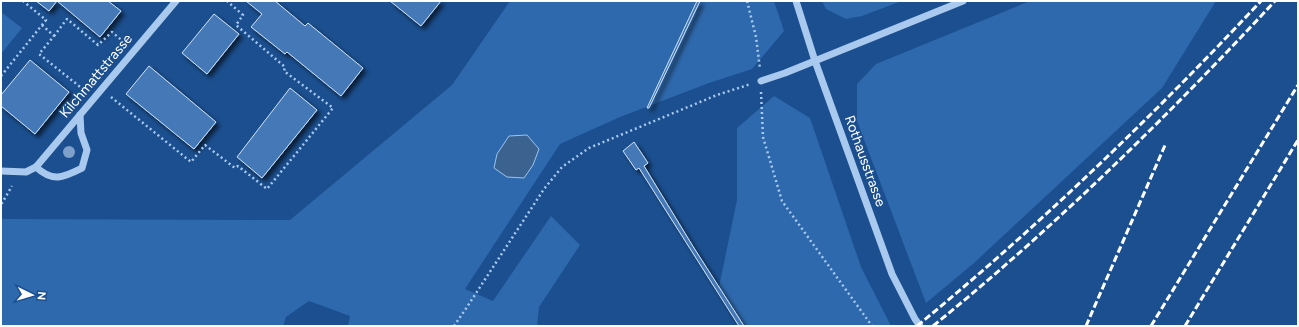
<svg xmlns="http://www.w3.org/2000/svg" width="1299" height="327" font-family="Figtree,sans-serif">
<defs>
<filter id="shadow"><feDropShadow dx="3.5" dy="3.5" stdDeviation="2" flood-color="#0009"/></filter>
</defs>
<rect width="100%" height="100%" fill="#1b4f8f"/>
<g fill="#2e69ad">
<path d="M510,1H774L784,31L752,69L709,83L620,117L560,144L465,289L493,301L551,216L580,245L539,307L537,326H348L350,316L309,301L286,317L283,326H1V219L290,220L452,85Z"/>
<path d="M822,1H902L862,16L846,19L826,9Z"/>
<path d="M1030,1H1216L1162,88L974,263L926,303L857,121V84L876,64Z"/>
<path d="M1,12L22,28L1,54Z"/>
<path d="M774,96L810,118L861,267L891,326H744L719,287L737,200V128Z"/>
</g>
<path fill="#3c6290" stroke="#9cc4f0" d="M527,135L539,149L533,165L524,178L507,177L494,168L497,154L509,136Z"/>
<g fill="#4478b7" stroke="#cfe3fa" filter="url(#shadow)">
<path d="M36,1H108L121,11L100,37L57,1L49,11Z"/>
<path d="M246,1H275L305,26L308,23L363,68L341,96L287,52L285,54L251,27L262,14Z"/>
<path d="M390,1H441L421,26Z"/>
<path d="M697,1H700L649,108H647Z"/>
<path d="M214,14L239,34L207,74L182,53Z"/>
<path d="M30,60L69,92L35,134L1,106V95Z"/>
<path d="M149,66L216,122L194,149L126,94Z"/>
<path d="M290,88L317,110L262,178L237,157Z"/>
<path d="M634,142L648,163L644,166L694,248L744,326H739L639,168L636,170L623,151Z"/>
</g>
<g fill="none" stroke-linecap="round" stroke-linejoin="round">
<g stroke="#a9c9ee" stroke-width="2.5" stroke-dasharray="2 3" stroke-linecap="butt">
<path d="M747,1L756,37L760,69"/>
<path d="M42,25L54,36L39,54L84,90"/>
<path d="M54,36L67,19L98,45L112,32L125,43"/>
<path d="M1,76L46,20L23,1"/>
<path d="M761,92L763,137L782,201L872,326"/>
<path d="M111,97L191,162L205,145L235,168L238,166L267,189L333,108L284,71L285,67L236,25L243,15L227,1"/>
<path d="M1,203H2L12,186"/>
<path d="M454,326L467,307L544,189L562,167L589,148L717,95L751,84"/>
</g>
<g stroke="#a9c9ee" stroke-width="7">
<path d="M796,1L815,61L892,274L915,319L920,326"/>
<path d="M761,81L785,73L963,1"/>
<path d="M36,167C53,183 64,177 82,168L87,150L81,133L80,115"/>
<path d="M1,171L26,172L36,167L176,1"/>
</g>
<g stroke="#fff" stroke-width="3" stroke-dasharray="7 3" stroke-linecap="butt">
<path d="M917,326C1039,226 1153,116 1261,1"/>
<path d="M933,326C1055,227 1168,116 1275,1"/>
<path d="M1086,326L1166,143"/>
<path d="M1151,326L1298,85"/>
<path d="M1185,326L1298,140"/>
</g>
</g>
<circle fill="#7ea0ca" cx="69" cy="152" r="6"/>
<g text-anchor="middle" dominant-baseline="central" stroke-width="3" stroke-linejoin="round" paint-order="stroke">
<g font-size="14" fill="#fff" stroke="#1b4f8f">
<text transform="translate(96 76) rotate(-50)">Kilchmattstrasse</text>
<text transform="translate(865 161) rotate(70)">Rothausstrasse</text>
</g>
</g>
<rect width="1299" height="327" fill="none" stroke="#ffffff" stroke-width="4"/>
<g transform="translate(32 295) rotate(95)" stroke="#1b4f8f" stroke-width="3" paint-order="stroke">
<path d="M0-3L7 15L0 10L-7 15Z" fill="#ffffff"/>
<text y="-6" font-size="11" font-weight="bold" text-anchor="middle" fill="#ffffff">N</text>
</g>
</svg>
